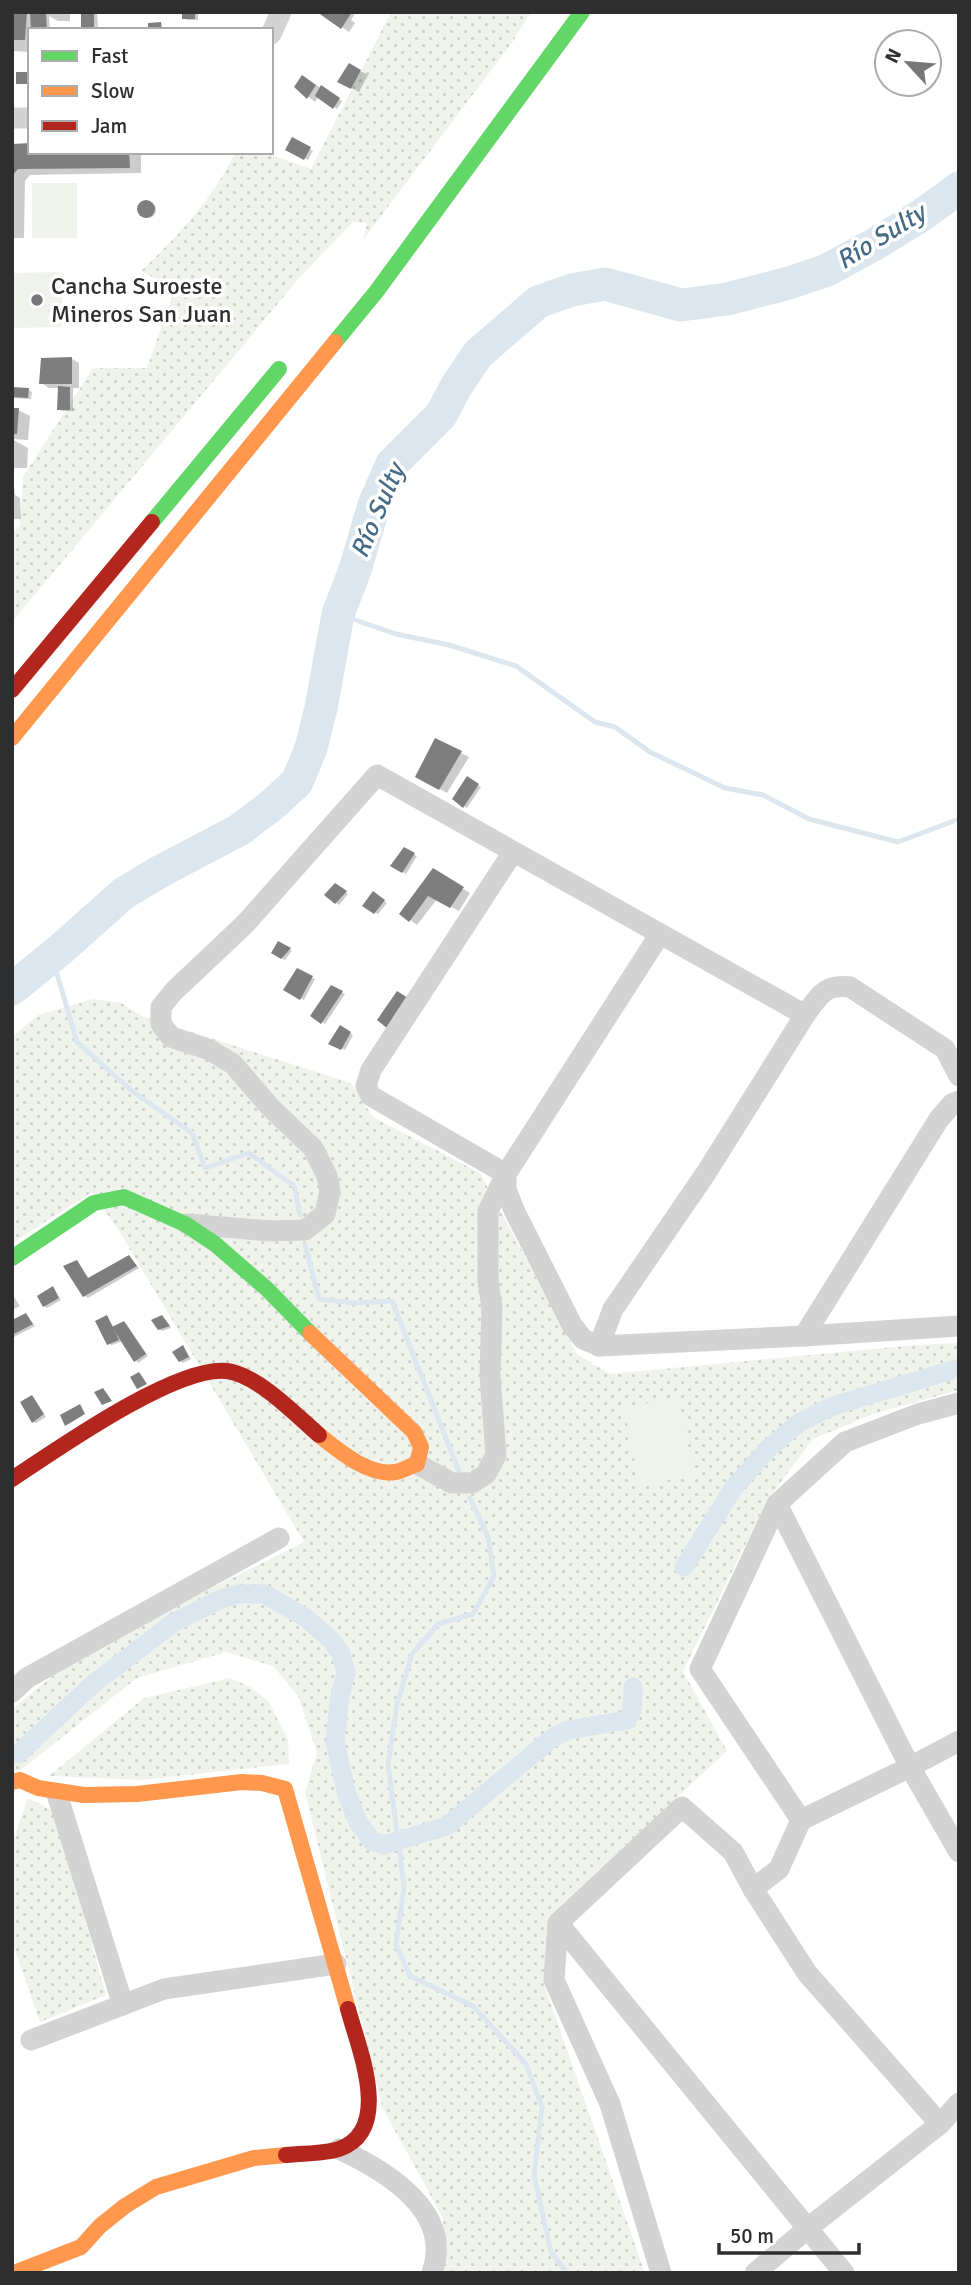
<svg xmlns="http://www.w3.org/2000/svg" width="971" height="2285" font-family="Signika,sans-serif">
<defs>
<pattern id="grass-dots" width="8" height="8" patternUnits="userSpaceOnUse" patternTransform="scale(1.75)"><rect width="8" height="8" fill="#f0f3ec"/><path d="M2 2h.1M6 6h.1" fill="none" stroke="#ced1cb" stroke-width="1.8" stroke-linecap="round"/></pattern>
</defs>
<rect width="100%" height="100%" fill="#fff"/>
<g fill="url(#grass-dots)">
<path d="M391,12H531L511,44L363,240L367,223L353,222L301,276L12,622V532L20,526L23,477L93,368H147L175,289L141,271C180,234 211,201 236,152H263L311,169Z"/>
<path d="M93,999L121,1003L142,1016L351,1083L373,1117L480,1173L577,1354L610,1374L915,1345L959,1343V1390L876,1413L813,1439L768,1499L683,1671L727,1751L548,1917L545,1987L645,2273H444L443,2218L383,2109L305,1792L317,1753L298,1696L273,1666L226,1652L137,1678L22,1769L12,1772V1709L54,1675L190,1599L304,1542L121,1234L92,1192L12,1243V1037L38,1015Z"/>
<path d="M230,1678L250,1687L268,1701L288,1739L289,1764L141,1780L49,1776L144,1698Z"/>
<path d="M28,1798L55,1812L106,1995L40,2022L12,1942V1843Z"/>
</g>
<g fill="#f0f3ec">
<rect x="32" y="183" width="45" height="55"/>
<path d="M62,272V327L12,328V273Z"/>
<path d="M678,1397L694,1475L640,1486L624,1408Z"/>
</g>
<g fill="#0003">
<path d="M28,12L32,15V12H70V21H58L49,16L50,30H30V52L12,51V13Z"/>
<path d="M83,12H97L98,30H83Z"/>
<path d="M184,12H198V20H187L184,18Z"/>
<path d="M320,12H356L351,20L355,23L349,32Z"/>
<path d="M360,71L368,75L359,92L340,81Z"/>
<path d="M310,81L342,101L337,109L319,96L315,102L296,87Z"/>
<path d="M293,140L313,151L308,160L288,149Z"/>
<path d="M12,145L30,152H141V173L30,175L25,181L24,238H12Z"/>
<circle cx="148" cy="210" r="8"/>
<path d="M72,359L79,363V388H73V411H62L59,409V388H49L41,383Z"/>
<path d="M12,389L28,390L32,392L31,399L12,398Z"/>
<path d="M12,409L18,410L30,416L28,440L12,439Z"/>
<path d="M12,439L28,448L27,468H12Z"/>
<path d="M12,472L15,495L20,498L21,519H12Z"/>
<path d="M436,740L469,757L447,793L418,776Z"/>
<path d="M467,779L481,787L467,808L454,799Z"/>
<path d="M404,849L417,856L406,874L393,866Z"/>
<path d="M433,871L470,893L459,911L437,899L417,925L401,913Z"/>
<path d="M336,885L348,894L339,905L326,895Z"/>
<path d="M373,893L387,903L378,914L365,906Z"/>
<path d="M279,943L292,951L285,960L273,953Z"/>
<path d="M298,970L315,979L304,1000L285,989Z"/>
<path d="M332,987L345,994L325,1024L312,1015Z"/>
<path d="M340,1027L353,1035L345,1050L331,1043Z"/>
<path d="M129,1257L139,1268L88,1298L85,1296L77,1262L90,1280Z"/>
<path d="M53,1288L61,1300L47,1308L44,1306Z"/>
<path d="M12,1294L20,1306L12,1310Z"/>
<path d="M26,1315L35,1326L12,1338V1322Z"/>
<path d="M107,1317L114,1328L124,1323L127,1325L148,1356L138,1363L123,1341L112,1345L108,1344Z"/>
<path d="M162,1317L171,1328L162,1331L159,1329Z"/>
<path d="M183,1347L191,1359L183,1363L180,1361Z"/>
<path d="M32,1397L46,1417L36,1423L33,1422Z"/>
</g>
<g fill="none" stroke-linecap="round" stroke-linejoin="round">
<g stroke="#dbe6ee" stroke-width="5">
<path d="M338,614L396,634L449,645L516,666L595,722L615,727L650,752L725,788L763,795L809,819L898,842L959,819"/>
<path d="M52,957L77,1042L132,1091L192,1133L205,1168L249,1153L294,1186L300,1215"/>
<path d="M305,1245L319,1299L353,1303L392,1301L462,1479"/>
<path d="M470,1498L488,1537L494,1576L473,1614L438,1624L412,1654L397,1704L388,1765L404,1886L396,1945L410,1976L473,2006L526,2064L542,2107L534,2175L551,2252L567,2273"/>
</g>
<g stroke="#dbe6ee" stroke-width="19">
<path d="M684,1567L735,1486L769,1448L800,1422L833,1406L959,1368"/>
<path d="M18,1754L93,1684L173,1623L221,1599L238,1594H265L306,1618L332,1641L341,1654L346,1672L340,1696L335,1741L346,1792L358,1822L372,1841L384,1845L447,1826L552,1738L568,1730L627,1720L632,1710L633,1687"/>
</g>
<path stroke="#dbe6ee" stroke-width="33" d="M12,989L60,950L124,893L161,871L239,830L272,805L297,782L311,748L321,708L338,614L355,570L374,505L392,464L441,415L457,385L478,354L538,302L572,290L605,284L681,305L727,299L789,283L827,270L875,244L922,215L959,188"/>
</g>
<g fill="#7e7e7e">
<path d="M12,12H27L25,40H12Z"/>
<path d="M30,12H46L47,30H31Z"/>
<rect x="81" y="12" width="13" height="18"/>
<rect x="182" y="12" width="13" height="7"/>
<path d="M317,12H352L341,29Z"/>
<path d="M161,22L162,30H148V23Z"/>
<path d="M349,63L361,70L351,89L337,82Z"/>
<rect x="16" y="72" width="14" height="12"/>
<path d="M302,75L316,85L307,99L294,87Z"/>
<path d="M321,85L340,98L333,109L315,96Z"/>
<path d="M292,137L311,147L304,160L285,150Z"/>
<path d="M30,143V152H129L130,168L18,169L12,176V144Z"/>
<circle cx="146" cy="209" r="9"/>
<path d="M72,357V384H39L41,358Z"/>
<path d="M58,386L70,387V410H57Z"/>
<path d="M12,387L29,388L28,398L12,397Z"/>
<path d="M12,408H19L17,434H12Z"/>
<path d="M435,738L462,751L439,790L415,777Z"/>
<path d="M467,776L479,784L463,808L452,799Z"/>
<path d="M404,847L415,853L402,873L390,866Z"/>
<path d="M433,868L464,887L450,908L428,896L409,922L399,914Z"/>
<path d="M335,883L347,891L335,904L324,895Z"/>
<path d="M373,891L385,900L374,914L362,906Z"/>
<path d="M278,941L291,948L281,959L271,953Z"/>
<path d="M297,968L313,976L300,1000L283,990Z"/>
<path d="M331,985L343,991L321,1024L310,1016Z"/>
<path d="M397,991L408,998L388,1029L377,1020Z"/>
<path d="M340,1025L351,1032L341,1050L328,1044Z"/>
<path d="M129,1255L137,1266L83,1297L63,1266L77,1260L88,1278Z"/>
<path d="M53,1286L59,1298L43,1307L37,1296Z"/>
<path d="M26,1313L33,1324L12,1335V1320Z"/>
<path d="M107,1315L119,1340L107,1345L95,1321Z"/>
<path d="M162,1315L170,1326L158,1330L151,1320Z"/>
<path d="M124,1321L146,1354L134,1362L112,1327Z"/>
<path d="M183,1345L189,1357L179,1362L172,1352Z"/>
<path d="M139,1372L147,1384L137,1389L130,1377Z"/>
<path d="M103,1388L112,1401L102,1405L94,1392Z"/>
<path d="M32,1395L44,1414L32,1423L20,1402Z"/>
<path d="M80,1404L85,1414L65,1426L60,1415Z"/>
</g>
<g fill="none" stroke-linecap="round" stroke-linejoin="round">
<g stroke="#d3d3d3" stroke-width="21">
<path d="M271,34L281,12"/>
<path d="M12,118H30"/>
<path d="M506,1174V1189L514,1210L572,1325L583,1339L599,1346L804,1336L959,1326"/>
<path d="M506,1174L371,1096L366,1086L371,1070L513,852"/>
<path d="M187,1224L270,1231L305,1230L325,1214L330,1191L327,1176L313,1148L271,1108L233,1064L210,1050L171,1037L161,1024V1007L174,991L245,924L377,775L805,1015"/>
<path d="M804,1336L939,1119L952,1104L959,1101"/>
<path d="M599,1346L613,1309L706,1173L805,1015C819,996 824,984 850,987L945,1049L959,1076"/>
<path d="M417,1464L452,1483H472L486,1474L496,1455L490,1375L492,1308L488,1281V1211L506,1174L660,934"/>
<path d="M777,1504L910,1767L959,1852"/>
<path d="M12,1692L27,1678L279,1538"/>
<path d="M57,1794L123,2005"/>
<path d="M801,1820L910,1767L959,1741"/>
<path d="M753,1889L807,1973L940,2124"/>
<path d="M558,1923L844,2273"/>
<path d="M31,2040L164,1989L336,1964"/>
<path d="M339,2149C386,2171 454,2211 432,2273"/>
<path d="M661,2273L610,2104L554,1980L558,1923L682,1807L733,1852L753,1889L779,1869L801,1820L700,1669L777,1504L845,1442L918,1414L959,1403"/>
<path d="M755,2273L808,2228L940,2124L959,2103"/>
</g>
<g stroke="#63d668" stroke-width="16">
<path d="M335,342L376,292L582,12"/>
<path d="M152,522L279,369"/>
<path d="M12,1258L94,1203L124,1197L185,1224L215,1244L267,1289L310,1333"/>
</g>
<g stroke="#ff974d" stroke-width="16">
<path d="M12,738L335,342"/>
<path d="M310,1333L414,1432L421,1447L417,1464C410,1466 402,1471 395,1472C368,1476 339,1451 319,1435"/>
<path d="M12,1782L20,1780L38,1788L84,1795L137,1794L242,1782L262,1783L285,1789L348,2009"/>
<path d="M14,2273L81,2247L100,2226L125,2206L156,2187L254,2158L286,2155"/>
</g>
<g stroke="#b3261e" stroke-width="16">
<path d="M12,690L152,522"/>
<path d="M12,1479C56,1450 176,1365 227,1371C258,1375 296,1415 319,1435"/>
<path d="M286,2155C302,2153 324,2154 339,2149C394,2130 358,2047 348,2009"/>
</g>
</g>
<circle fill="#777" stroke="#fff" stroke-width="2.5" cx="37" cy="300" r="7"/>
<g text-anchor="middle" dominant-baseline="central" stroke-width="7" stroke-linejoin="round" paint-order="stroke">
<g font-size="24" fill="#2e2e2e" stroke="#fff" text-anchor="start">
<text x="51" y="286">Cancha Suroeste<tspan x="51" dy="28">Mineros San Juan</tspan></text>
</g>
<g font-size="26" font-style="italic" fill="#466b86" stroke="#fff">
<text transform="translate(881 237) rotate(-32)">Río Sulty</text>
<text transform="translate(378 511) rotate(-67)">Río Sulty</text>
</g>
</g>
<rect width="971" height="2285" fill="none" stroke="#2e2e2e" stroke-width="28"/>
<rect x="28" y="28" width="245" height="126" fill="#ffffff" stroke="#ababab" stroke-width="2"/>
<rect x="42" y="51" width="35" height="10" fill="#63d668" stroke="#ababab" stroke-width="2"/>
<text x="91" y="63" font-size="21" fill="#2e2e2e">Fast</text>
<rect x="42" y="86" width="35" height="10" fill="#ff974d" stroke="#ababab" stroke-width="2"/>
<text x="91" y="98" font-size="21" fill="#2e2e2e">Slow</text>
<rect x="42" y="121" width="35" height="10" fill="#b3261e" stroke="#ababab" stroke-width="2"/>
<text x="91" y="133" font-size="21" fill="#2e2e2e">Jam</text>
<g transform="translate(908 63) rotate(296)"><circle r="33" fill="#ffffff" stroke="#ababab" stroke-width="2"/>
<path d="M0-5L12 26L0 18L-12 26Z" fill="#777777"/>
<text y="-10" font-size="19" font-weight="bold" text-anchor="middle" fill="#2e2e2e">N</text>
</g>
<path d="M719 2243v10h140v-10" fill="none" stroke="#2e2e2e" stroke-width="3.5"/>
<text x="730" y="2243" font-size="21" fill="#2e2e2e" stroke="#ffffff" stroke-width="5" paint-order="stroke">50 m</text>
</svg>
